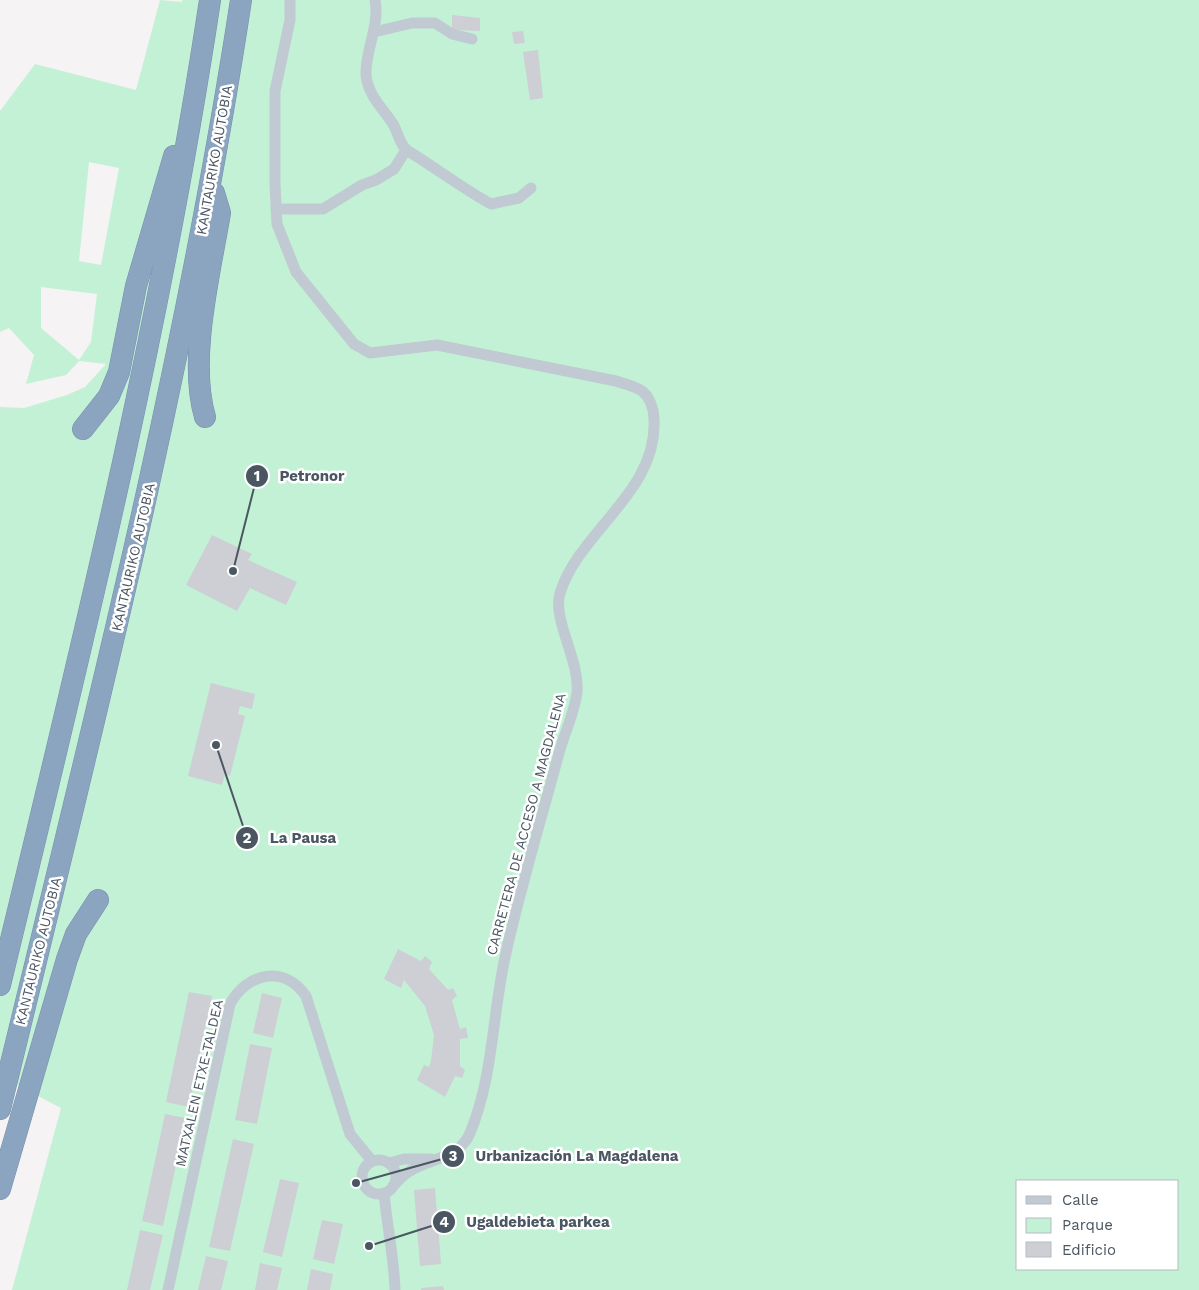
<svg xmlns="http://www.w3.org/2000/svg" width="1199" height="1290" font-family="'Work Sans',sans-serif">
<rect width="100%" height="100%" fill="#f5f3f3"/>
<path fill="#c3f1d5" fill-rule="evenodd" d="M160,0L182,2V0H1199V1290H12L61,1108L0,1076V407L24,408L67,395L85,387L106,364L79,361L66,375L26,384L34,355L9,328L0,332V111L35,64L136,90ZM89,162L119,168L101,265L79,261ZM41,287L97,294L91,342L79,360L41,328ZM1018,1181H1178V1269H1018Z"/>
<g fill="#cdcfd5">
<path d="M452,15L480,18V31L452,30Z"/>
<path d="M523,31L525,43L514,44L512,32Z"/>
<path d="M538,50L543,98L530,100L523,52Z"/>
<path d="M212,535L252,554L248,560L297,582L286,605L250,588L237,611L186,585Z"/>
<path d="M211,683L255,694L252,709L240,706L238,714L245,716L230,776L225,774L222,785L188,776Z"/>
<path d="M398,949L421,961L425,956L432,962L429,969L448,990L453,988L457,996L452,1000L460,1029L466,1027L468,1038L460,1039V1066L465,1070L462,1078L455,1076L445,1097L417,1080L424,1065L429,1067L431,1061L434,1035L425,1006L404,980L401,988L384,979Z"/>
<path d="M189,992L212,996L189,1107L166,1102Z"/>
<path d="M262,993L282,998L273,1038L253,1033Z"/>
<path d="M250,1044L272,1048L257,1124L235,1120Z"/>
<path d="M165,1114L186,1118L163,1226L142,1221Z"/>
<path d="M233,1139L254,1144L230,1251L209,1247Z"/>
<path d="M280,1179L299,1183L282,1257L263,1252Z"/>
<path d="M435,1188L441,1264L420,1266L414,1190Z"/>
<path d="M322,1220L343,1224L334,1264L313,1259Z"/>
<path d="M140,1230L163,1235L150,1290H127Z"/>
<path d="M206,1256L228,1261L221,1290H198Z"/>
<path d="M260,1263L282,1268L277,1290H255Z"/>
<path d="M311,1269L333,1274L330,1290H307Z"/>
<path d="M443,1286L444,1290H421V1288Z"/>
</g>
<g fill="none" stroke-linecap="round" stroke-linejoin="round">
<g stroke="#7690ad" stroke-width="22">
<g id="motorway">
<path d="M205,417C188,359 210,273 220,213L214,193"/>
<path d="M83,429L109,396L119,372L136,286L174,156"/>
<path d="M0,985C79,658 160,333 210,0"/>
<path d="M0,1109C89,741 184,374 241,0"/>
<path d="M0,1189L67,959L76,934L98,900"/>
</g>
</g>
<g stroke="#c1cad2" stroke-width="11">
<path d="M290,0V20L275,91V184L277,224L296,272L354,344L370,353L437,345L616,381C624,384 635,386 642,391C650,397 654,410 654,419C658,492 580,530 560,593C552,619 580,661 577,692C575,712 564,734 559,753C541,820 521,886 506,953C492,1013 494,1075 470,1133C461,1157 429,1159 410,1171C403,1175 398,1181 393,1186"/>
<path d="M375,0C380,26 365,50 366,75C368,96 383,108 393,124C398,132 400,146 408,151C436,168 462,188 491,204L519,198L531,188"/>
<path d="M374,32L412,23H435L452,34L472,39"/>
<path d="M276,209H323L362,185L376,180L394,169L406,150"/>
<circle cx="379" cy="1177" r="17"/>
<path d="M389,1163L404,1159H431"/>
<path d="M384,1193C387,1226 394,1257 395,1290"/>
<path d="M168,1290L230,1004C247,973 284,964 306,996L350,1134L372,1161"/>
</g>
<use href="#motorway" stroke="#8ba5c1" stroke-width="21"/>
</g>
<g text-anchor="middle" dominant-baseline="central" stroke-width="5" stroke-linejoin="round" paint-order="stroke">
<g font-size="14" fill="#4a5661" stroke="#fff">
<text transform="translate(214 160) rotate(-80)">KANTAURIKO AUTOBIA</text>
<text transform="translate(133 557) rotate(-77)">KANTAURIKO AUTOBIA</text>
<text transform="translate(526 824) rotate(-75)">CARRETERA DE ACCESO A MAGDALENA</text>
<text transform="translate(38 951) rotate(-76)">KANTAURIKO AUTOBIA</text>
<text transform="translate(199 1083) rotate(-77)">MATXALEN ETXE-TALDEA</text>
</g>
</g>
<path fill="none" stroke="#4a5661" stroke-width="2" d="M233 571L257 476M216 745L247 838M356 1183L453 1156M369 1246L444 1222"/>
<g fill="#4a5661" stroke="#fff" stroke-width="2">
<circle cx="233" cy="571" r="5"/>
<circle cx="216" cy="745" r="5"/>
<circle cx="356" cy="1183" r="5"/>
<circle cx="369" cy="1246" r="5"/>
<circle cx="257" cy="476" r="12"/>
<circle cx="247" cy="838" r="12"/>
<circle cx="453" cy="1156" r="12"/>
<circle cx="444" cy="1222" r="12"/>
</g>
<g font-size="15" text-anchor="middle" font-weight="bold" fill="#fff">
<text x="257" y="481">1</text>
<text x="247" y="843">2</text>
<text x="453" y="1161">3</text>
<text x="444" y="1227">4</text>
</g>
<g font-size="15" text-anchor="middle" font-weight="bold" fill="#4a5661" stroke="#fff" stroke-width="5" stroke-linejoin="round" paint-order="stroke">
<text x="312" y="481">Petronor</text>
<text x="303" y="843">La Pausa</text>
<text x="577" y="1161">Urbanización La Magdalena</text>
<text x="538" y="1227">Ugaldebieta parkea</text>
</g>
<rect x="1016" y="1180" width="162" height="90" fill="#ffffff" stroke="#b7bbc0"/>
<rect x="1026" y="1196" width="25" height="8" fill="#c1cad2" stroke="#b7bbc0"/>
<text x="1062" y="1205" font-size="15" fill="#4a5661">Calle</text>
<rect x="1026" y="1218" width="25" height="15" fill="#c3f1d5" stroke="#b7bbc0"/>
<text x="1062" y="1230" font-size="15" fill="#4a5661">Parque</text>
<rect x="1026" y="1242" width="25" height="15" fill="#cdcfd5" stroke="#b7bbc0"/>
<text x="1062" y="1255" font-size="15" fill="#4a5661">Edificio</text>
</svg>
